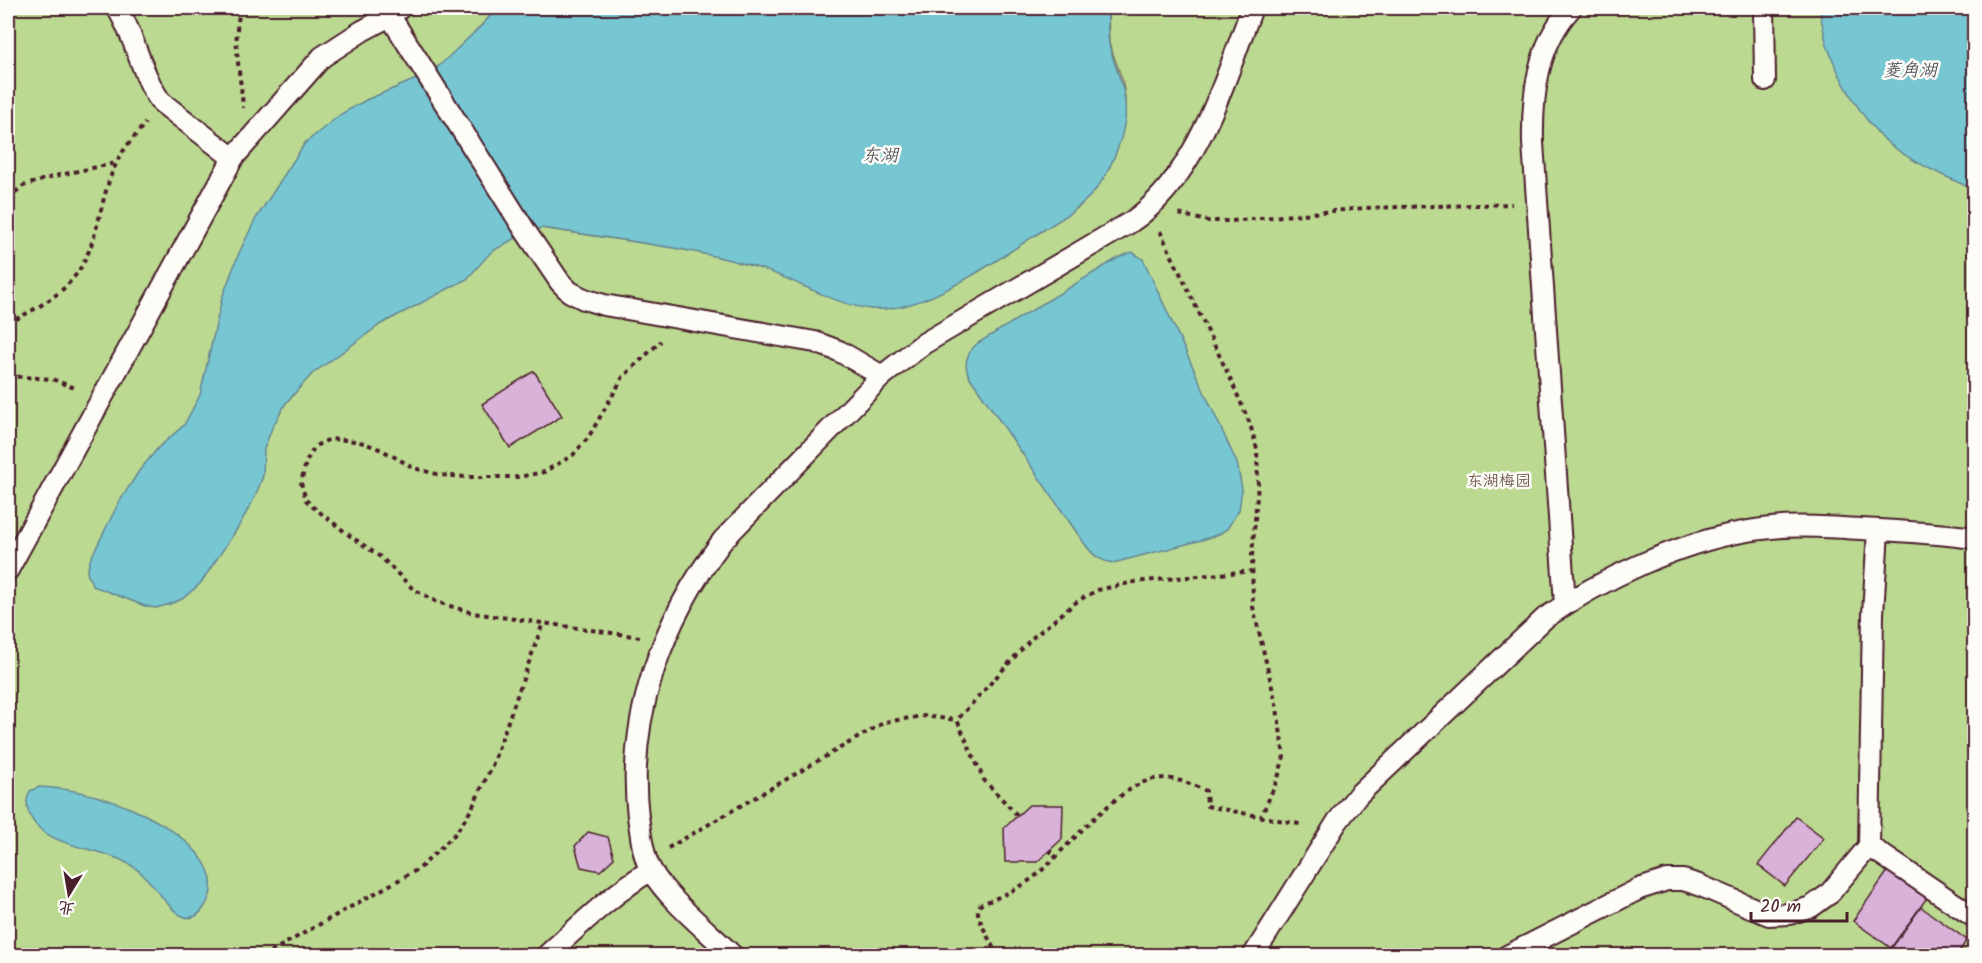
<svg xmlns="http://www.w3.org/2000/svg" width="1982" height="963" font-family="Kalam,'LXGW WenKai TC',sans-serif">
<rect width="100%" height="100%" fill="#f2e6ee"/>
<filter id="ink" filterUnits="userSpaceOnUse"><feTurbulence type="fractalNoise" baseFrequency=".0167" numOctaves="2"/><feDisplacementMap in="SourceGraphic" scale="12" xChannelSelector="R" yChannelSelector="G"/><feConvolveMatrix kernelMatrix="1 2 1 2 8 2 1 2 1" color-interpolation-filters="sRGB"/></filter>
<g filter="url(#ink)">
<path fill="#bbd991" stroke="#827c5e" stroke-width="1.5" d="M8,8H498L479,28L542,228L704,252L755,267L930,297L978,272L1079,207L1094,191L1106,173L1117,146L1125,119V96L1122,79L1109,43L1108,8H1974V955H8Z"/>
<g fill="#77c7d3" stroke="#658490" stroke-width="1.5">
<path d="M498,8H1108C1108,19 1107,32 1109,44C1115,70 1128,89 1125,119C1122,143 1109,174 1093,193C1076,212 1052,224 1031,238C989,265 922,314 871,309C833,305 790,276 752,266C683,246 612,239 542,228L526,232L491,252L467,279L381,324L312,374L286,403L272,428L264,449L263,476L255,497L237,529L200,584L182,599L170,604L156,608L145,606L93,586L87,573L90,560L118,504L139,471L158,448L184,425L200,395L222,298L239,253L255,220L305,143L341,114L366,100L414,80L439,66L479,28Z"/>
<path d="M1819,8H1974V190C1946,176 1910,162 1886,141C1861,118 1840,80 1828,48C1824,35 1822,21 1819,8Z"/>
<path d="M1132,252L1143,259L1237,463L1242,489L1239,510L1227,529L1219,534L1202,540L1113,563C1099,561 1092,554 1084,543L969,376C963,364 967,352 978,343L1118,258Z"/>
<path d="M39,787C70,788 104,797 132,809C165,822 232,863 205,906C185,939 161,893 148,880C142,873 135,867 127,863C97,846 42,848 29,813C26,805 26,798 30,791Z"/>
</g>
<g fill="#d9b2da" stroke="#4a1f2b" stroke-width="1.5">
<path d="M534,371L562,416L510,448L482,404Z"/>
<path d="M1029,805H1063L1062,839L1037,862H1005L1004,828Z"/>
<path d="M1796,817L1824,838L1785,886L1758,865Z"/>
<path d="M588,832L608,837L614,858L600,871L581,867L575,846Z"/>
<path d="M1890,868L1929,895L1891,948L1853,921Z"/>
<path d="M1921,907L1967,940L1956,956H1886Z"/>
</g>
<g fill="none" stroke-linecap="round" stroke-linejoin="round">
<g stroke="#4a1f2b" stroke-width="24">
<g id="lane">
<path d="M117,8C136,37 140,73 161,102L233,158"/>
<path d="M1764,8L1765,80"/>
<path d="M390,16L526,232L560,282L570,292L584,299L604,305L815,342L839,351L882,376"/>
<path d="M8,570L233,158L322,57L362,31L390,16L400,8"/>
<path d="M1565,604L1533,143C1532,95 1537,45 1571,8"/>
<path d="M1869,846L1974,917"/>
<path d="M546,956C580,925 612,894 651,870"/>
<path d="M733,956C708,931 668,900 651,870C642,855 641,833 638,817C626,717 663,619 723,540L882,376L923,344L1131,222C1197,178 1225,79 1252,8"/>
<path d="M1253,956L1337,822L1358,795L1545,618C1601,579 1680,542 1748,531C1786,524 1823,527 1861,529C1899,531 1937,533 1974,538"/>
<path d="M1507,956L1639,889L1667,880H1683L1699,885L1769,915L1789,914L1811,907L1829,894L1869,846L1873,614L1878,530"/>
</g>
</g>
<g stroke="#4a1f2b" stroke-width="4" stroke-dasharray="4.5 4.5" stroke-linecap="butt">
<path d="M241,8C231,41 241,74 243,108"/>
<path d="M8,198L23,186L55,176L116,163"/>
<path d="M1179,214L1207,221H1231L1364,208L1512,204"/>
<path d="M1160,231L1231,380L1250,424L1257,449L1258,484L1252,555L1253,607L1277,708L1284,756L1278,778L1261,817"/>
<path d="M8,324C28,312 53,301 69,283C100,250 97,203 116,164C122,149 136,136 145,123"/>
<path d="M8,376L52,379L77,389"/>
<path d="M640,637L473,613L437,602L412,588L382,558L349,535L313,507L306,500L301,483L306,462L315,446L330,439L348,440L364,443L382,450L414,468L440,475L466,477H519L544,472L573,455L588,438L623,377L661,341"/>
<path d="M1017,815L984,780L957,720L1031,639L1079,600L1098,590L1134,582L1252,571"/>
<path d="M668,848L885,722L923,716L957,720"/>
<path d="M1049,850L1056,857"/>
<path d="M263,956L420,868L456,833L471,810L492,766L543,623"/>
<path d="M997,956C993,945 976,918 978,909C979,903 987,902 992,900C1009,893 1027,884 1040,872C1068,846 1110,796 1144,782C1165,773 1187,782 1206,791L1207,806L1304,825"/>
</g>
<use href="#lane" stroke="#fdfcf7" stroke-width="20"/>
</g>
</g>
<g text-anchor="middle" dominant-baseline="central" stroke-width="5" stroke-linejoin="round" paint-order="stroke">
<g font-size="16" fill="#6c574a" stroke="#fdfcf7">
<text x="1499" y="481">东湖梅园</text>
</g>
<g font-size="18" font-style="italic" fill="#5a5a66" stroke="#fdfcf7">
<text x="1910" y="71">菱角湖</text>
<text x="880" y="156">东湖</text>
</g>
</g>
<rect width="1982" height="963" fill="none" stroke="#fdfcf7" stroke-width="30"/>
<rect x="15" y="15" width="1952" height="933" fill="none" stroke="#4a1f2b" stroke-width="2" filter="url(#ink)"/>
<g transform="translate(69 894) rotate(191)" stroke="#fdfcf7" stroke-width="4.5" paint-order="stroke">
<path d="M0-4.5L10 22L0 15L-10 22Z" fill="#4a1f2b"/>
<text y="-9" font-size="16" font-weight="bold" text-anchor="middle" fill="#4a1f2b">北</text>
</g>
<path d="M1751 912v9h96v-9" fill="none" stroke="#4a1f2b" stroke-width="3"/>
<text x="1760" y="912" font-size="18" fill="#4a1f2b" stroke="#fdfcf7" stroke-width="4.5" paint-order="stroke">20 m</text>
</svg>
